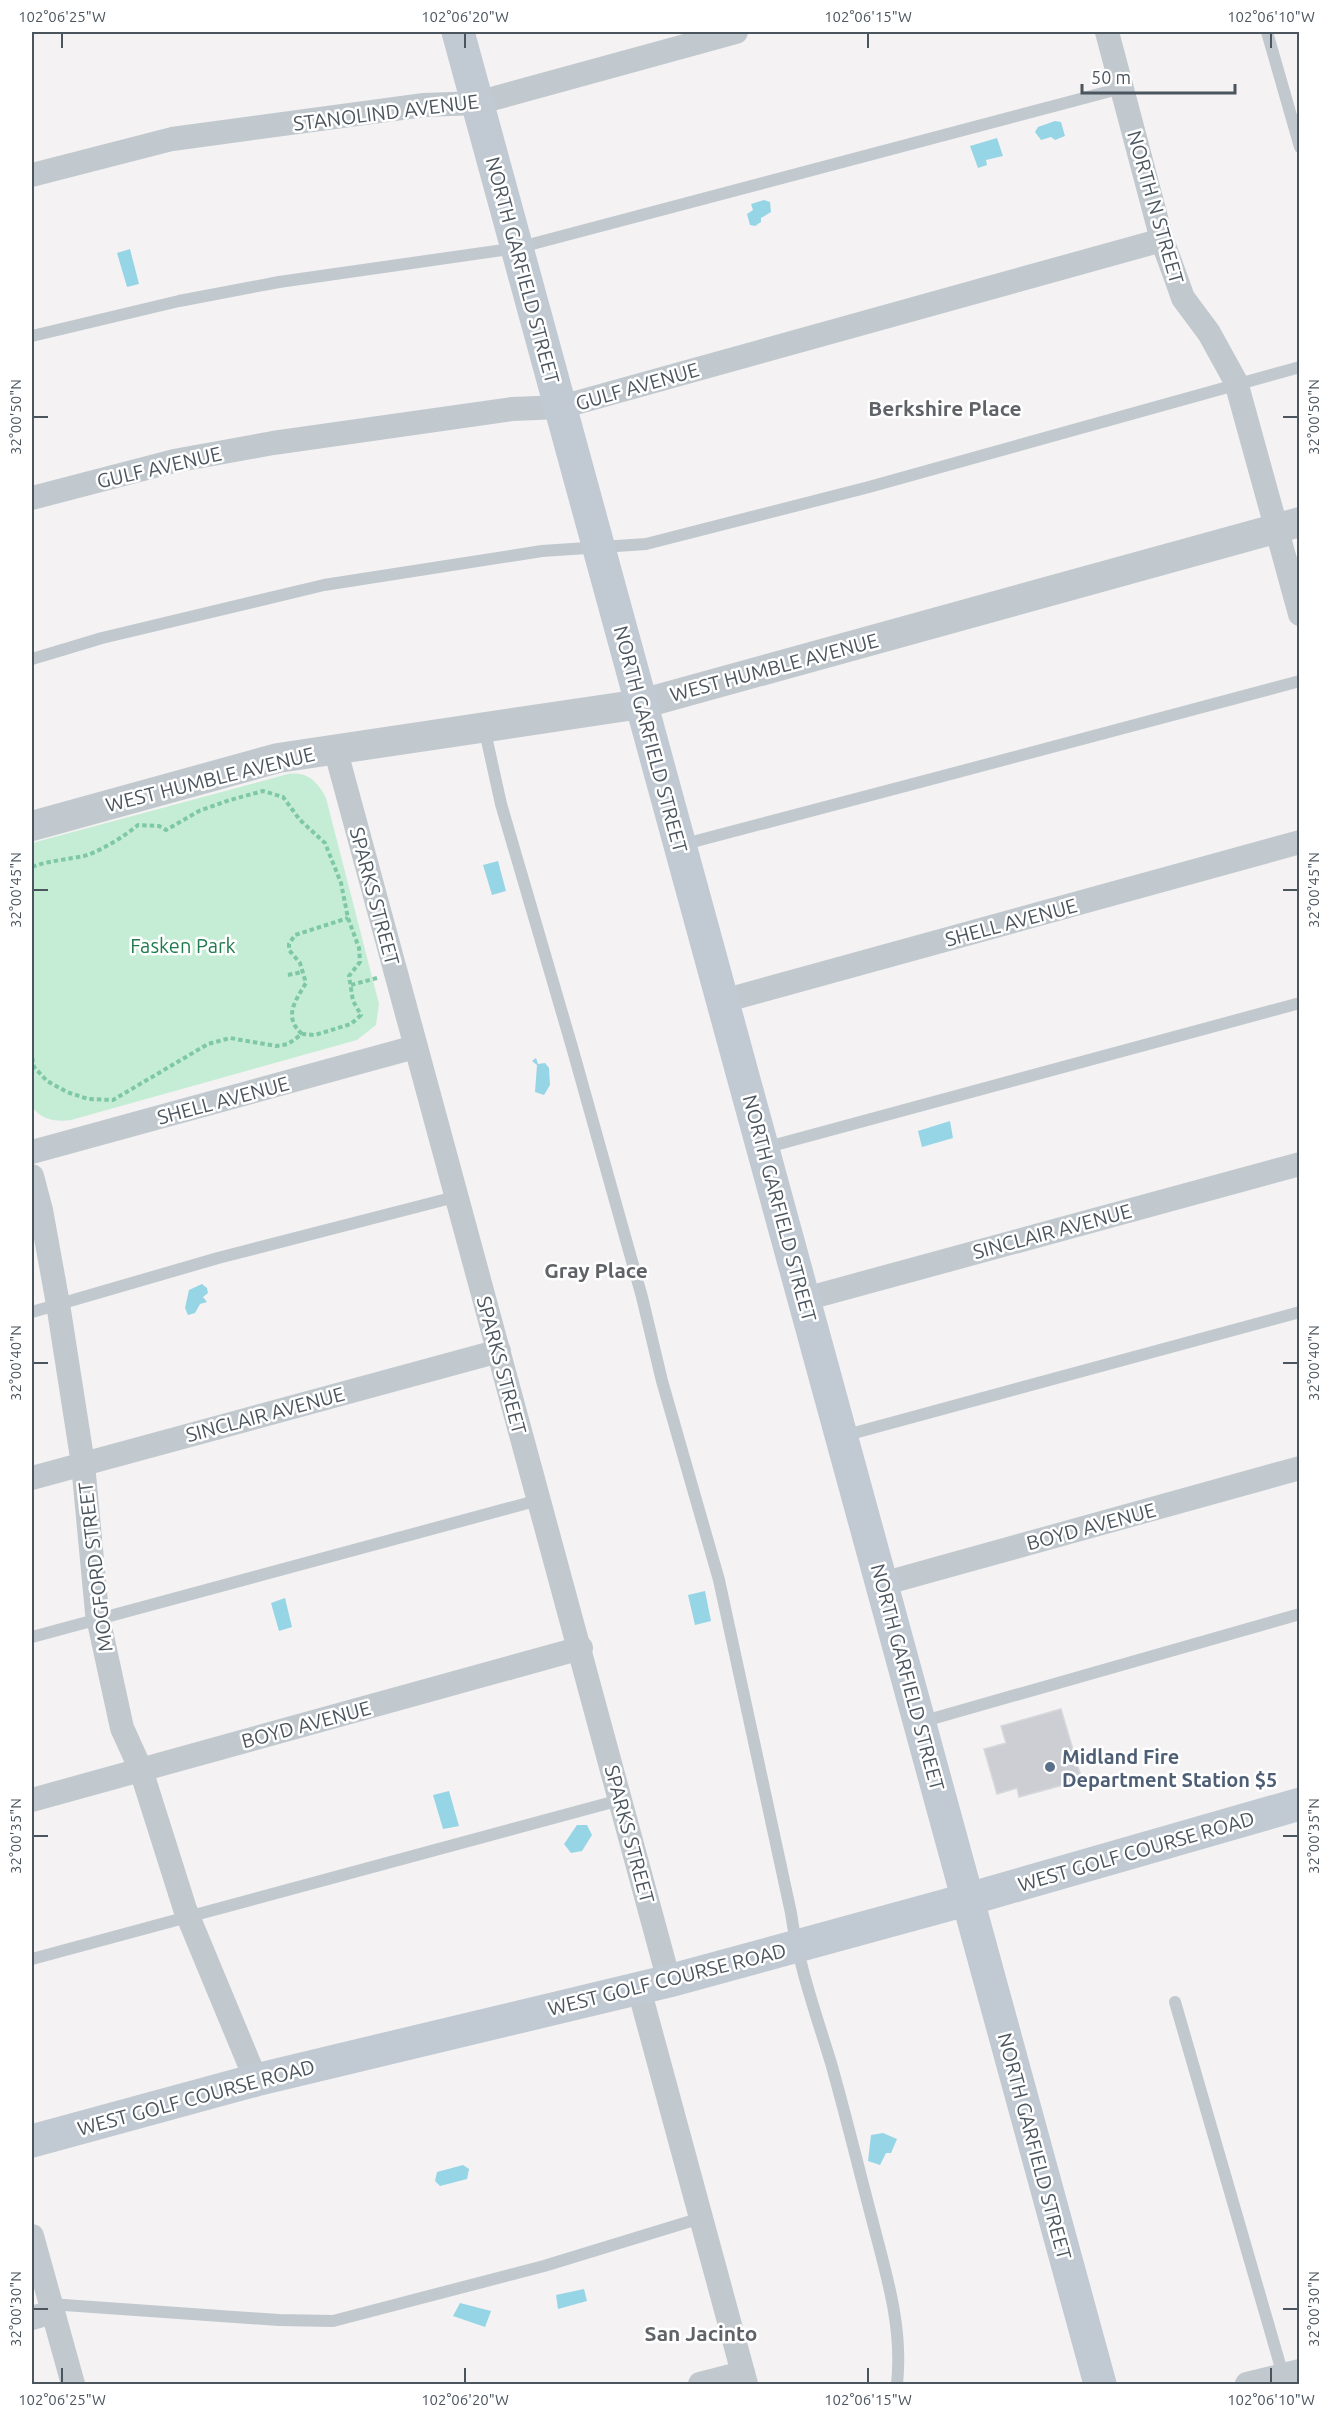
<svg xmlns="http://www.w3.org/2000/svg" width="1331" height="2416" font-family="Ubuntu,sans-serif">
<rect width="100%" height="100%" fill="#f4f2f2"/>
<path fill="#c5edd5" d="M288,774C307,771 318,782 326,798L379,1004L376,1025L357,1040L71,1120C55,1122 42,1120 32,1107V843Z"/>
<g fill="#96d5e6">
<path d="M1055,121L1061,122L1065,136L1055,140L1051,137L1041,140L1035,132L1038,127Z"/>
<path d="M997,138L1003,156L986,160L987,165L978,168L970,146Z"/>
<path d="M764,200L770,202L771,212L761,218V222L755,226L750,225L747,214L753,210L751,204Z"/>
<path d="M130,249L139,284L127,287L117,253Z"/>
<path d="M498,861L506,891L492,895L483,865Z"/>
<path d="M536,1058L538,1064L545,1063L549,1068L550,1085L544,1095L535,1092L537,1065L532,1061Z"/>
<path d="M950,1121L953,1138L922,1147L918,1131Z"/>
<path d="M202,1284L207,1288L208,1293L203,1297L207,1302L200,1304L195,1313L188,1315L185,1308L189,1290Z"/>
<path d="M705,1591L711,1621L695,1625L688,1595Z"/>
<path d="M285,1598L292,1627L279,1631L271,1603Z"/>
<path d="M449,1791L459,1826L443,1829L433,1795Z"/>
<path d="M577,1825H587L592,1835L582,1851L571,1853L564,1844Z"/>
<path d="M883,2133L897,2139L891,2153H886L880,2165L868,2161L871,2135Z"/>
<path d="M463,2165L469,2169L467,2179L440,2186L435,2181L437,2172Z"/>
<path d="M584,2289L587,2301L558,2309L556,2295Z"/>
<path d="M460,2303L491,2311L485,2327L453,2316Z"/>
</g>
<path fill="#ccced3" stroke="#d6d8dc" stroke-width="1.5" d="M1061,1709L1082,1780L1019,1797L1017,1788L997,1794L984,1749L1006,1743L1001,1726Z"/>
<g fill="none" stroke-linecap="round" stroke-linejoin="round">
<g stroke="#7fc8a5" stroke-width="4" stroke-dasharray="4.5 3" stroke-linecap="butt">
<path d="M32,867C48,861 62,860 79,857C95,855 125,836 138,825L159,826L166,830L199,811L230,800L263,791L283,797L300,820L325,843L341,883L348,918L359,948L360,962L349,976L353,1001L361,1015L351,1024L315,1035L302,1034L288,1044L276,1046L230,1038L208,1044L113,1100L88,1099L67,1092L47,1081L34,1067L32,1057"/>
<path d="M288,975L302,972"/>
<path d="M351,985L377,978"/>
<path d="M32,1017V1031"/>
<path d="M302,1034C283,1017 295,1001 306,983L300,963L289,950V944L295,935L348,918"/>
</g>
<g stroke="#c1c9cf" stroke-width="12">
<path d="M1267,32L1300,147"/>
<path d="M32,336L179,301L279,282L517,248L1122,88"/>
<path d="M32,659L102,638L324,585L542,551L646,544L869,487L1300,367"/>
<path d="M484,727L501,804L572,1047L642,1297L662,1381L719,1580L791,1913C798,1964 816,2014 831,2063C846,2116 859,2170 873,2223C887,2277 903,2328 897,2384"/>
<path d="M681,845C888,792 1093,735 1300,681"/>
<path d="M764,1148L1300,1003"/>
<path d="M32,1312L218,1258L455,1197"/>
<path d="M843,1436L1300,1312"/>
<path d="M32,1637L539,1500"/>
<path d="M921,1722L1300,1614"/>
<path d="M32,1959L620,1800"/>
<path d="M1175,2002L1283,2375"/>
<path d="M50,2304L279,2320L333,2321L544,2266L701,2218"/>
</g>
<g stroke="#c1c9cf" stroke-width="24">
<path d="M1107,32L1162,240L1177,281L1183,298L1209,333L1236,382L1300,614"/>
<path d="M32,175L172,139L424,105L477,103L736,32"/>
<path d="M32,498L174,461L273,443L512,409L561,407L1162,240"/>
<path d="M335,748L669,1981"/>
<path d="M723,1001L1300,842"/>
<path d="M32,1152L415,1047"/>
<path d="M32,1176L41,1210L58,1304L83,1464L97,1613L122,1728L141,1770L185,1909L256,2080"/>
<path d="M805,1299L1300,1164"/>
<path d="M32,1478L499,1351"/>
<path d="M882,1584L1300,1468"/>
<path d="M32,1800L581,1648"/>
<path d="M639,1989L746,2384"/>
<path d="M32,2236L73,2384"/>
<path d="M32,2318L52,2312"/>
<path d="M700,2384L743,2373"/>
<path d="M1247,2384L1300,2371"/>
</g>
<path stroke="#c1c9cf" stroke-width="30" d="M32,826L278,758L641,704L1300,522"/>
<g stroke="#c1cad3" stroke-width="33">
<path d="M458,32L1100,2384"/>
<path d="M32,2141L256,2080L669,1981L969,1899L1300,1804"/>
</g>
</g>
<path fill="none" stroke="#4b555e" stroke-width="2" d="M62,33V48M465,33V48M868,33V48M1271,33V48M33,417H48M1283,417H1298M33,890H48M1283,890H1298M33,1363H48M1283,1363H1298M33,1836H48M1283,1836H1298M33,2309H48M1283,2309H1298M62,2368V2383M465,2368V2383M868,2368V2383M1271,2368V2383"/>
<circle fill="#5c6f8a" stroke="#fff" stroke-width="2" cx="1050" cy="1767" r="6"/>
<g text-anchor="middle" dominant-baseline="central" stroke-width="5" stroke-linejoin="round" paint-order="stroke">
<g font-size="20" fill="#4b555e" stroke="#fff">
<text transform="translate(386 112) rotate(-7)">STANOLIND AVENUE</text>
<text transform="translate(1156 207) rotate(74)">NORTH N STREET</text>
<text transform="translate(523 270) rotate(75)">NORTH GARFIELD STREET</text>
<text transform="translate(637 386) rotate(-16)">GULF AVENUE</text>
<text transform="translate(159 467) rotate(-13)">GULF AVENUE</text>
<text transform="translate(774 667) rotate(-15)">WEST HUMBLE AVENUE</text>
<text transform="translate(651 739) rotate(75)">NORTH GARFIELD STREET</text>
<text transform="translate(210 779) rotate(-14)">WEST HUMBLE AVENUE</text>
<text transform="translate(375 896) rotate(75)">SPARKS STREET</text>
<text transform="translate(1011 922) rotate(-15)">SHELL AVENUE</text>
<text transform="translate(223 1100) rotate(-15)">SHELL AVENUE</text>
<text transform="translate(780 1208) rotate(75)">NORTH GARFIELD STREET</text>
<text transform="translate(1052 1231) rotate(-15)">SINCLAIR AVENUE</text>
<text transform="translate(502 1365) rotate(75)">SPARKS STREET</text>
<text transform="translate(265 1414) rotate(-15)">SINCLAIR AVENUE</text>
<text transform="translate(1091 1526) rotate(-15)">BOYD AVENUE</text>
<text transform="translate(95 1567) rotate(-97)">MOGFORD STREET</text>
<text transform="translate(908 1677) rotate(75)">NORTH GARFIELD STREET</text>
<text transform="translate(306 1724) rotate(-15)">BOYD AVENUE</text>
<text transform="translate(630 1834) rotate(75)">SPARKS STREET</text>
<text transform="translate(1136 1851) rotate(-16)">WEST GOLF COURSE ROAD</text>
<text transform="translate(667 1979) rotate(-14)">WEST GOLF COURSE ROAD</text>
<text transform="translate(196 2097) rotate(-15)">WEST GOLF COURSE ROAD</text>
<text transform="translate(1035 2146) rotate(75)">NORTH GARFIELD STREET</text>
</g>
<g font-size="20" fill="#207b4e" stroke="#fff">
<text x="183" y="945">Fasken Park</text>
</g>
<g font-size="20" font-weight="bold" fill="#4e5e75" stroke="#fff" text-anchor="start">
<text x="1062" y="1756">Midland Fire<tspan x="1062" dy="23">Department Station $5</tspan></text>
</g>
<g font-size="21" font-weight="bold" fill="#5f6266" stroke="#fff">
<text x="945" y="408">Berkshire Place</text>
<text x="596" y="1270">Gray Place</text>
<text x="701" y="2333">San Jacinto</text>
</g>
</g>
<rect width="1331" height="2416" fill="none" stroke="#ffffff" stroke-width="66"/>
<path d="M1082 84v9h153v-9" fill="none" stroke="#4b555e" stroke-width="3"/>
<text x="1091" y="84" font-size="18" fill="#4b555e" stroke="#ffffff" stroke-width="4.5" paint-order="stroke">50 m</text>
<rect x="33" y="33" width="1265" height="2350" fill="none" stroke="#4b555e" stroke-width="2"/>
<g font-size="15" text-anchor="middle" fill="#4b555e">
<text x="62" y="22">102°06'25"W</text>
<text x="465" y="22">102°06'20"W</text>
<text x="868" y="22">102°06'15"W</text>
<text x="1271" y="22">102°06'10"W</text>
<text transform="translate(16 417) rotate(-90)" y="5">32°00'50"N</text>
<text transform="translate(1314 417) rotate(-90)" y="5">32°00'50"N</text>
<text transform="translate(16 890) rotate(-90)" y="5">32°00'45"N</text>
<text transform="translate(1314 890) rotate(-90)" y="5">32°00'45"N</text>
<text transform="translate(16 1363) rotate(-90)" y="5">32°00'40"N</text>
<text transform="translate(1314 1363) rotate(-90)" y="5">32°00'40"N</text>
<text transform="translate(16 1836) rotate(-90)" y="5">32°00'35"N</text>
<text transform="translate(1314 1836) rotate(-90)" y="5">32°00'35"N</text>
<text transform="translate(16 2309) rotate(-90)" y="5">32°00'30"N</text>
<text transform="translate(1314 2309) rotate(-90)" y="5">32°00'30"N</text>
<text x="62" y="2405">102°06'25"W</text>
<text x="465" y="2405">102°06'20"W</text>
<text x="868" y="2405">102°06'15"W</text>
<text x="1271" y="2405">102°06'10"W</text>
</g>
</svg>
